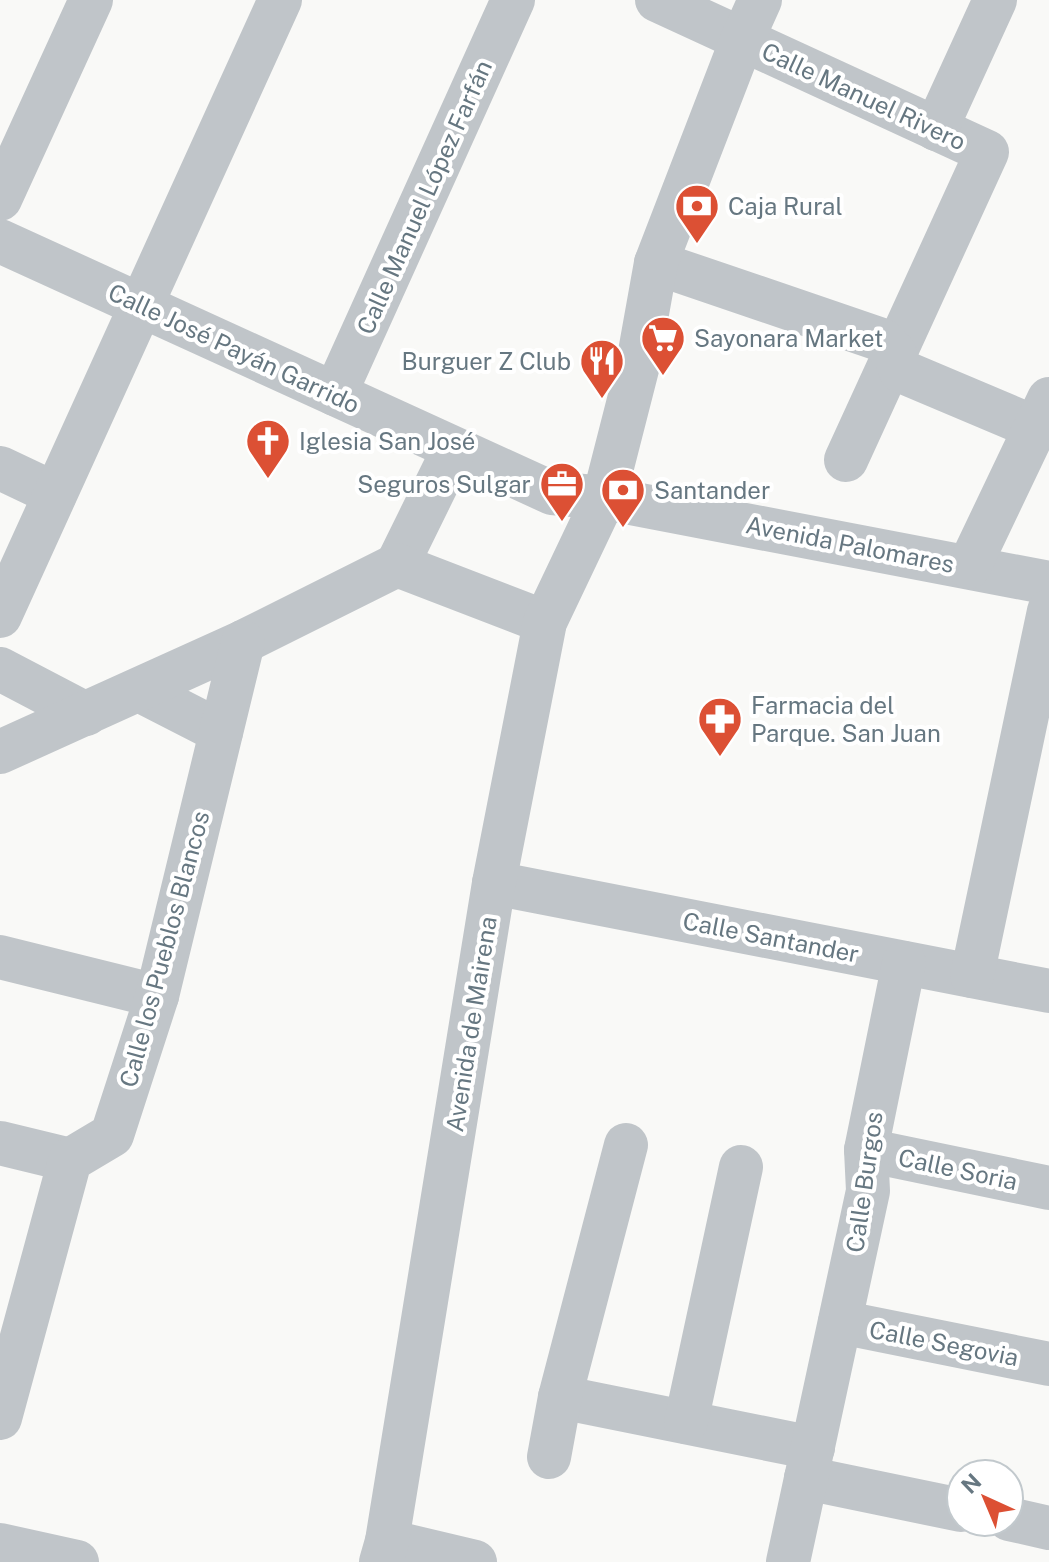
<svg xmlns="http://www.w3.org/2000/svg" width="1049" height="1562" font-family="'Public Sans',sans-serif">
<rect width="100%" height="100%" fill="#f9f9f7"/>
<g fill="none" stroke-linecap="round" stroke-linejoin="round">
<g stroke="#c0c5c9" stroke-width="44">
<path d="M657,0L987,152L846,460"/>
<path d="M936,129L995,0"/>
<path d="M0,199L91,0"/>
<path d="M0,241L552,493L604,498L1049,583"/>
<path d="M656,263L882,340L895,354L901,371L1036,428"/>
<path d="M335,394L513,0"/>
<path d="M0,468L55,494"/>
<path d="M397,565L454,449"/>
<path d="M969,567L1049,399"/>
<path d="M0,616L280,0"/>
<path d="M0,669L86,714"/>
<path d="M139,690L221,732"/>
<path d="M0,752L243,642L397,565L545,622"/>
<path d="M494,883L1049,991"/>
<path d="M0,957L157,996"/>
<path d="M972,976L1049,611"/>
<path d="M0,1143L70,1160"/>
<path d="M866,1150L1049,1188"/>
<path d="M840,1322L1049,1364"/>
<path d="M560,1397L813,1448"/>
<path d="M0,1418L70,1160L112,1135L157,996L243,642"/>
<path d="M686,1422L741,1167"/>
<path d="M549,1457L560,1397L626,1145"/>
<path d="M806,1478L961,1510"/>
<path d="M1009,1519L1049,1528"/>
<path d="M387,1541L475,1562"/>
<path d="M0,1545L77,1562"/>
<path d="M381,1562L387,1541L494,883L545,622L604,498L637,369L656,263L742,40L760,0"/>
<path d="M788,1562L868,1191L866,1150L904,963"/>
</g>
</g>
<defs>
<g id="bank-pin" transform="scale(2.3)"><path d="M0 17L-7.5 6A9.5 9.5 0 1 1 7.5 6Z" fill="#dc5034" stroke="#fff"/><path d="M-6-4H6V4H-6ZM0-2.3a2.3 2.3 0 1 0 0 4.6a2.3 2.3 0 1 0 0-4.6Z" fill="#fff"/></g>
<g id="supermarket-pin" transform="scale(2.3)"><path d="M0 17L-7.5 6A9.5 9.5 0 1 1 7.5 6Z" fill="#dc5034" stroke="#fff"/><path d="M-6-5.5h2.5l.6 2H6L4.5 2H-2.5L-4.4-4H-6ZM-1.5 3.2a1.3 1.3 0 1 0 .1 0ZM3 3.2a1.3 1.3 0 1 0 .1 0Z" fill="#fff"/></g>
<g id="restaurant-pin" transform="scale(2.3)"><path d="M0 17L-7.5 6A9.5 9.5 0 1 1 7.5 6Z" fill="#dc5034" stroke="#fff"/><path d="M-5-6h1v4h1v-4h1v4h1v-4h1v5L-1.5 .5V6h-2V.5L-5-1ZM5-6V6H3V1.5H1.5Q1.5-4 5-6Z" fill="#fff"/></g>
<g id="church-pin" transform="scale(2.3)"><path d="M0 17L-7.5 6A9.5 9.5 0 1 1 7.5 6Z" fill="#dc5034" stroke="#fff"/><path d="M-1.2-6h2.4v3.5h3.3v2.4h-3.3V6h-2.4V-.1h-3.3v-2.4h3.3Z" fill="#fff"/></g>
<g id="office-pin" transform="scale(2.3)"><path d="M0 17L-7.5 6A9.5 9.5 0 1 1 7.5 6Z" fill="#dc5034" stroke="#fff"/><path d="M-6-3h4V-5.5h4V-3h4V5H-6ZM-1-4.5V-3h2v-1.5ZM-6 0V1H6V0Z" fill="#fff"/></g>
<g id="pharmacy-pin" transform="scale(2.3)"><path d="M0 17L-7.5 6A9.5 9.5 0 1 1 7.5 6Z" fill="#dc5034" stroke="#fff"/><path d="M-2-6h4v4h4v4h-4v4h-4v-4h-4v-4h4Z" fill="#fff"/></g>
</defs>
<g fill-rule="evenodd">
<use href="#bank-pin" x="697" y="206"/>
<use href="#supermarket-pin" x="663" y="338"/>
<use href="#restaurant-pin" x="602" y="361"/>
<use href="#church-pin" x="268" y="441"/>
<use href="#office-pin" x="562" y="484"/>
<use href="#bank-pin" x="623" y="490"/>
<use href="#pharmacy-pin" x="720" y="719"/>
</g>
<g text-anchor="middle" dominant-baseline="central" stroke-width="8" stroke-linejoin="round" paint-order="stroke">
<g font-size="24" fill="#667781" stroke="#fff">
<text transform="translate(864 96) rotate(25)">Calle Manuel Rivero</text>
<text transform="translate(424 197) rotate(-66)">Calle Manuel López Farfán</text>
<text transform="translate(234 348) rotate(25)">Calle José Payán Garrido</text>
<text transform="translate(850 544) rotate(11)">Avenida Palomares</text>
<text transform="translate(771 937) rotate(11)">Calle Santander</text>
<text transform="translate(164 949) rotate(-75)">Calle los Pueblos Blancos</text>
<text transform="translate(471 1024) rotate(-81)">Avenida de Mairena</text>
<text transform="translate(958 1169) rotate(12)">Calle Soria</text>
<text transform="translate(864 1182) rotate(-82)">Calle Burgos</text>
<text transform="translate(944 1343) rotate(11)">Calle Segovia</text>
</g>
<g font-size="24" fill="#667781" stroke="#fff" text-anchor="start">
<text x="728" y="206">Caja Rural</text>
<text x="694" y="338">Sayonara Market</text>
<text x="571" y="361" text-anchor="end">Burguer Z Club</text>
<text x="299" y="441">Iglesia San José</text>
<text x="531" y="484" text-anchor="end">Seguros Sulgar</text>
<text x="654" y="490">Santander</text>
<text x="751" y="705">Farmacia del<tspan x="751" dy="28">Parque. San Juan</tspan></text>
</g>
</g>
<g transform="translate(985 1498) rotate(316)"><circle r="38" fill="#ffffff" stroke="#c2c9cd" stroke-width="2"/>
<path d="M0-6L14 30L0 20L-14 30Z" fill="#dc5034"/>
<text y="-12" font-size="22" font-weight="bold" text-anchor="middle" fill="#667781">N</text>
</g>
</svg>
